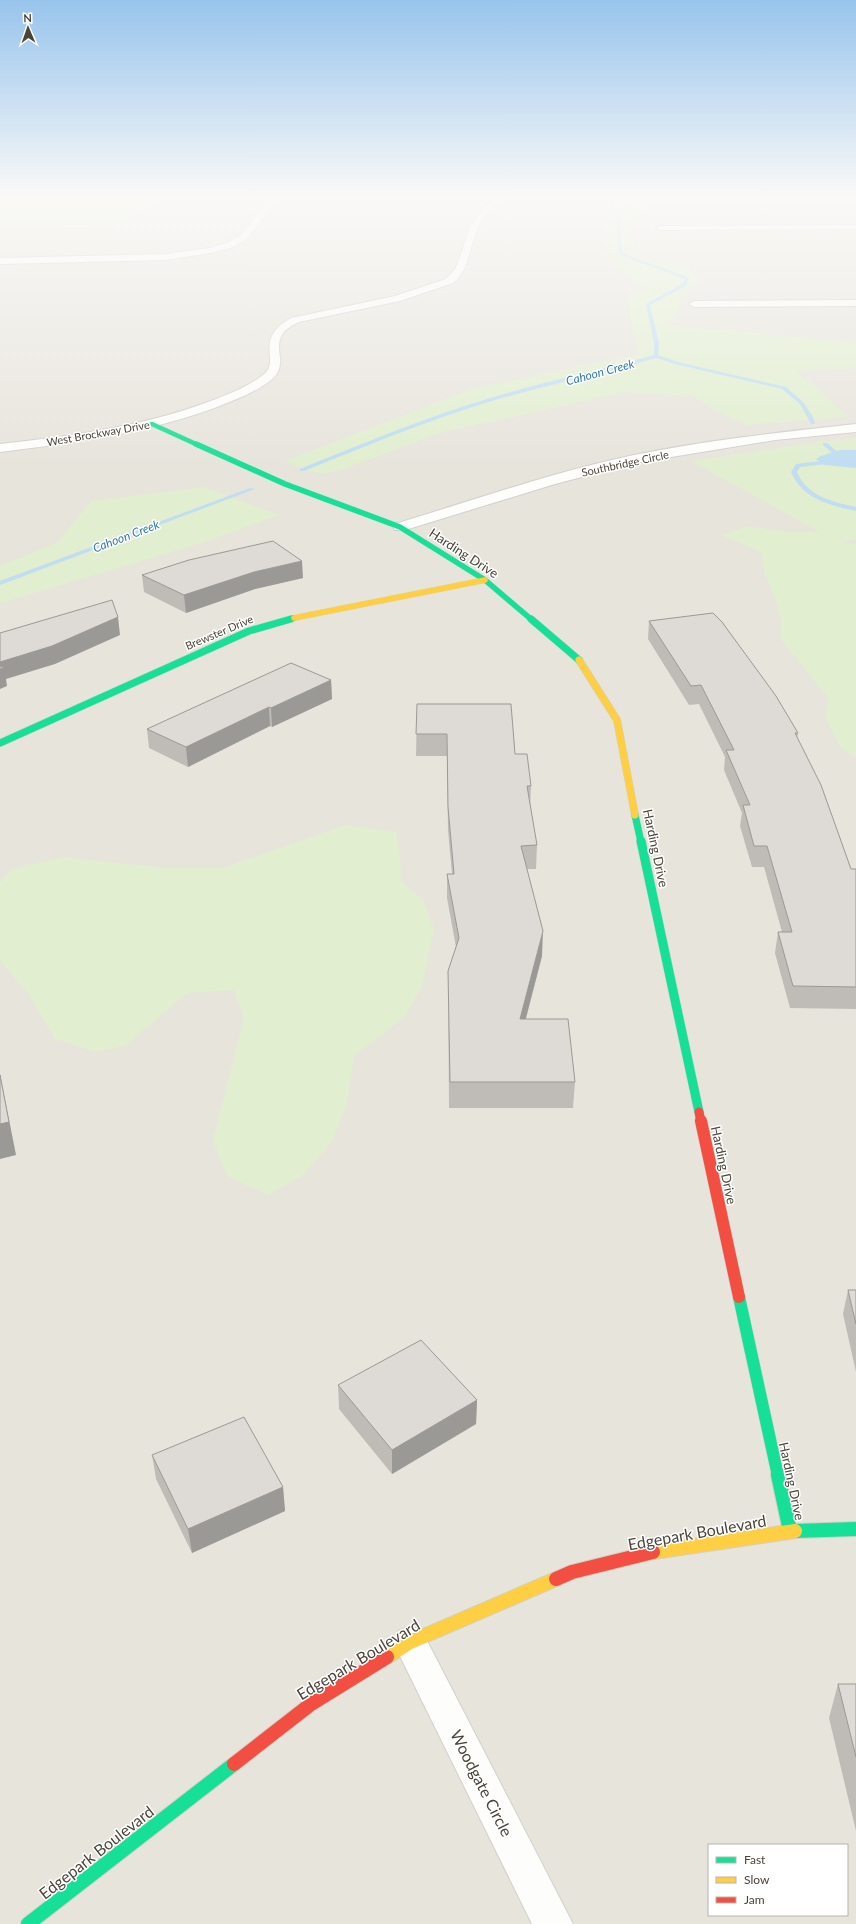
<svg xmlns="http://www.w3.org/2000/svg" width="856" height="1924" font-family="Lato,sans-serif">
<rect width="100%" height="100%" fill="#f4f2ee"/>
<path fill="#e7e4dc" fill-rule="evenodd" d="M172,196H856V1924H0V228L106,226ZM709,1845H847V1915H709Z"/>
<g fill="#e1eecf">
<path d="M0,196H172L106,226L0,228Z"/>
<path d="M628,196H856V205L755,206L707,202H654L636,216L631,235L640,257L690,268L698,281L684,295L670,327L737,331L856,343V368L794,371L816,387L848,417L746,425L710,407L692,396L625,392L439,433L341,470L322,474L286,463L290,459L472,389L640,354L630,319L629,297L645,288L607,261L605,241L614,201Z"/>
<path d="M856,438V539L839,543L856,544V757L841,748L825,716L829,699L780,638L781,619L775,597L765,575L761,552L721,535L747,526L788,532H820L691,461L818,442Z"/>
<path d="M204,487L279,515L202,543L0,603V566L58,542L91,501Z"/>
<path d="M345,825L396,832L400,853L401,881L423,900L434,929L422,986L405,1016L354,1056L347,1104L332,1142L302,1176L268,1195L227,1176L213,1141L244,1018L234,990L187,993L125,1046L96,1052L55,1039L28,993L0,961V882L12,869L64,857L164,868H223Z"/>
</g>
<path fill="#c0ddf1" d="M840,450H856V468L825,465L816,459L821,456Z"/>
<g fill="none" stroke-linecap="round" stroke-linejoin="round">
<g fill="#c0ddf1" fill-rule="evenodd">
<path d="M650,196H659C651,199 642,199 634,202C613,211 621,236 623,253L689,278L686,286L650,305L659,343L658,355L678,362L786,387L803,402L813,417L815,424H811L800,404L782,389L675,364L656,358C602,374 546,385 492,401C428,420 366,446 304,471H300V469C362,444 423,418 487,399C542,382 598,371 654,355V343L646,304L682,284L685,279L620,255C618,249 617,242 617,236C614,209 623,201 650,196Z"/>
<path d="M823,443H827L847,460L844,462L800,467L797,472C807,496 832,502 856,507V511C829,505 803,499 791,472L796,464L839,459L823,445Z"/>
<path d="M250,488L255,489L0,585V581Z"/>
</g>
<g stroke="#d2d0cb" stroke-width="2">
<g id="street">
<path d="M272,196H280L247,239L233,247L211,253L165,260L0,264V258L165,254L210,248L227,243L241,235Z"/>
<path d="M494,196H503L482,220L475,235L465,268L457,280L453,283L400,301L299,322C293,325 285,329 282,335C273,350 289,365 271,380C256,392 235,400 217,407C147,433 74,443 0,452V444C71,436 141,427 208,402C227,395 248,387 263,375C282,361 252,340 291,318L395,296L446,279L456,268L471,225L482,210Z"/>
<path d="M856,225V229L660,230L656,228L660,226Z"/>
<path d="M856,300V306L694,307L689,304L694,301Z"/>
<path d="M856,424V432L775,440L635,463L555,484L405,530H395L393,527L395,524C474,500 553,472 634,455C707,440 782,432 856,424Z"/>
<path d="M410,1626L422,1631L573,1924H532L393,1642L398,1631Z"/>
</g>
</g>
<g stroke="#d3cfc5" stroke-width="5">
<path id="fast-far5" d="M152,424L198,445"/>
</g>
<g stroke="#d3cfc5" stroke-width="6">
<g id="fast-far4">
<path d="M196,444L285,484L400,527L485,580L532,620"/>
<path d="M287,620L294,618"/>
</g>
</g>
<g stroke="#d3cfc5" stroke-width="8">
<g id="fast-far3">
<path d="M531,619L579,660"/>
<path d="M0,743L249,631L291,619"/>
<path d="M635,815L641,842"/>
</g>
</g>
<g stroke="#d3cfc5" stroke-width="10">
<path id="fast-far2" d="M641,841L699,1112"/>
</g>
<g stroke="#d3cfc5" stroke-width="13">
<path id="fast-far1" d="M739,1297L778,1476"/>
</g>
<g stroke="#d3cfc5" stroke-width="16">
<g id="fast">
<path d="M778,1475L790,1531"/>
<path d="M795,1531L856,1529"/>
<path d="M28,1924L234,1764"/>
</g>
</g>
<g stroke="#d3cfc5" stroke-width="6">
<path id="slow-far2" d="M294,618L485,580"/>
</g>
<g stroke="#d3cfc5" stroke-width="8">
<path id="slow-far1" d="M579,660L617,720L635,815"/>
</g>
<g stroke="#d3cfc5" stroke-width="16">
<g id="slow">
<path d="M653,1552L795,1531"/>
<path d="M387,1657L410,1642L556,1579"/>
</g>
</g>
<g stroke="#d3cfc5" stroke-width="10">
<path id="jam-far2" d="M699,1112L701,1122"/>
</g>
<g stroke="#d3cfc5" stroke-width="13">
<path id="jam-far1" d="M701,1121L739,1297"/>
</g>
<g stroke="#d3cfc5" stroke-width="16">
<g id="jam">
<path d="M556,1579L572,1572L653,1552"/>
<path d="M234,1764L311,1704L387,1657"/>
</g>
</g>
<use href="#street" fill="#fdfdfc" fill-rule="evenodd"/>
<use href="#fast-far5" stroke="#16e098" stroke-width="4.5"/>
<use href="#fast-far4" stroke="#16e098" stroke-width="5.5"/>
<use href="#fast-far3" stroke="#16e098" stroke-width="7"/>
<use href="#fast-far2" stroke="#16e098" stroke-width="9"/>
<use href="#fast-far1" stroke="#16e098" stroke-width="12"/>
<use href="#fast" stroke="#16e098" stroke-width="14"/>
<use href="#slow-far2" stroke="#ffcf43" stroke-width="5.5"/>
<use href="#slow-far1" stroke="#ffcf43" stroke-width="7"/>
<use href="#slow" stroke="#ffcf43" stroke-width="14"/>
<use href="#jam-far2" stroke="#f24e42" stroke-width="9"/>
<use href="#jam-far1" stroke="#f24e42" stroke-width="12"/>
<use href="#jam" stroke="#f24e42" stroke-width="14"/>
</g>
<g fill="#bfbcb8">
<path d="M142,575L303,578L255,589L186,613L144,592Z"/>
<path d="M649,621L798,733L797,738L851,869H856V1009L790,1008L775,953L778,932H782L764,867H752L740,826L742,813L724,770L725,757L699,704L689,705L648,639Z"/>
<path d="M331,680L332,699L272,727L270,726L188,767L149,748L147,729Z"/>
<path d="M417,704L515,754L531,786L530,808L537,845L536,869H527L542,956L526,1019L575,1082L573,1108H449L448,971L456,947L447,898V874H452L448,830L447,756H416Z"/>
<path d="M848,1290H856V1372L843,1314Z"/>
<path d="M338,1385L477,1400L476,1424L392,1474L339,1409Z"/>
<path d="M152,1455L283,1487L285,1511L192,1553L156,1479Z"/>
<path d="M838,1684H856V1831L829,1718Z"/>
</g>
<g fill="#9b9996">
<path d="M302,561L303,578L255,589L186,613L184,595L254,572Z"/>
<path d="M118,617L120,635L55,664L6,679L7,686L0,689V662Z"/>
<path d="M331,680L332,699L272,727L271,708Z"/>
<path d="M269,707L270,726L188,767L186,747Z"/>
<path d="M543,931L542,956L519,1044L520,1019Z"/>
<path d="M0,1074L16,1155L0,1159Z"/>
<path d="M477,1400L476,1424L392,1474V1450Z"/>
<path d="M283,1487L285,1511L192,1553L188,1529Z"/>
</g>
<g fill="#dedbd6" stroke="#9b9996">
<path d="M273,541L302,561L254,572L184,595L142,575L189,560Z"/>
<path d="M112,600L118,617L52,646L0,662V633Z"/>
<path d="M713,613L722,622L776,696L798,733H795L821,785L851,869H856V987L793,986L778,932H792L767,846H754L743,805H750L726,750H734L701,685L691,686L649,621Z"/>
<path d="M291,663L331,680L271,708L269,707L186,747L147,729Z"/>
<path d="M0,666L4,668L0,669Z"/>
<path d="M417,704H511L515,754H527L531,786H527L537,845L521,846L543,931L520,1019H568L575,1082H450L448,971L459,938L447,874H454L448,807L447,734H416Z"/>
<path d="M0,1075L9,1122L0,1124Z"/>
<path d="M848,1290H856V1324Z"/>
<path d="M421,1340L477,1400L392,1450L338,1385Z"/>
<path d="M244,1417L283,1487L188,1529L152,1455Z"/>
<path d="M838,1684H856V1757Z"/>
</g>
<linearGradient id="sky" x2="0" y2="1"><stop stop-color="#98c4ec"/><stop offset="0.42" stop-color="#faf9f7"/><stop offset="1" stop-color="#faf9f7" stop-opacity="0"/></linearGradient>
<rect width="856" height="466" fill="url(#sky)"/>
<g text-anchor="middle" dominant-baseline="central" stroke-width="3" stroke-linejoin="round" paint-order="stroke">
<g font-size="11" fill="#4b4439" stroke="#fff">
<text transform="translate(98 433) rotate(-10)">West Brockway Drive</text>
<text transform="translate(625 463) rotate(-12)">Southbridge Circle</text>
<text transform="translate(219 632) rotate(-23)">Brewster Drive</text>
</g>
<g font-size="12" font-style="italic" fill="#2e7ab2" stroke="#fff">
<text transform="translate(600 372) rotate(-15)">Cahoon Creek</text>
<text transform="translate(126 536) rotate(-21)">Cahoon Creek</text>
</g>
<g font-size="13" fill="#4b4439" stroke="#fff">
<text transform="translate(464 553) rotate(33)">Harding Drive</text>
<text transform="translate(656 848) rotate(78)">Harding Drive</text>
<text transform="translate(724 1165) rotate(78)">Harding Drive</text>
<text transform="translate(792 1481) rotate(78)">Harding Drive</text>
</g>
<g font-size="16" fill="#4b4439" stroke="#fff">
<text transform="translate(697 1532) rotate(-10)">Edgepark Boulevard</text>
<text transform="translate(358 1659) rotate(-31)">Edgepark Boulevard</text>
<text transform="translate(482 1783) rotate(63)">Woodgate Circle</text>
<text transform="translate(96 1852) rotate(-38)">Edgepark Boulevard</text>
</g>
</g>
<rect x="708" y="1844" width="140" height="72" fill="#ffffff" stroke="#b7b4b0"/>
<rect x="716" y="1857" width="20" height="6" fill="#16e098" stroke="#b7b4b0"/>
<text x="744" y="1864" font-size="12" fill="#4b4439">Fast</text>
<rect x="716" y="1877" width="20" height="6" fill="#ffcf43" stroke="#b7b4b0"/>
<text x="744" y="1884" font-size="12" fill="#4b4439">Slow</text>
<rect x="716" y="1897" width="20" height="6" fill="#f24e42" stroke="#b7b4b0"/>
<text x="744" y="1904" font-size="12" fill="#4b4439">Jam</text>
<g transform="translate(28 28) rotate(358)" stroke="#ffffff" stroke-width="3" paint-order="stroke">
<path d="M0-3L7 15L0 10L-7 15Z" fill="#4b4439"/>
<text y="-6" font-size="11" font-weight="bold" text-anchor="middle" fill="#4b4439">N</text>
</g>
</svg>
